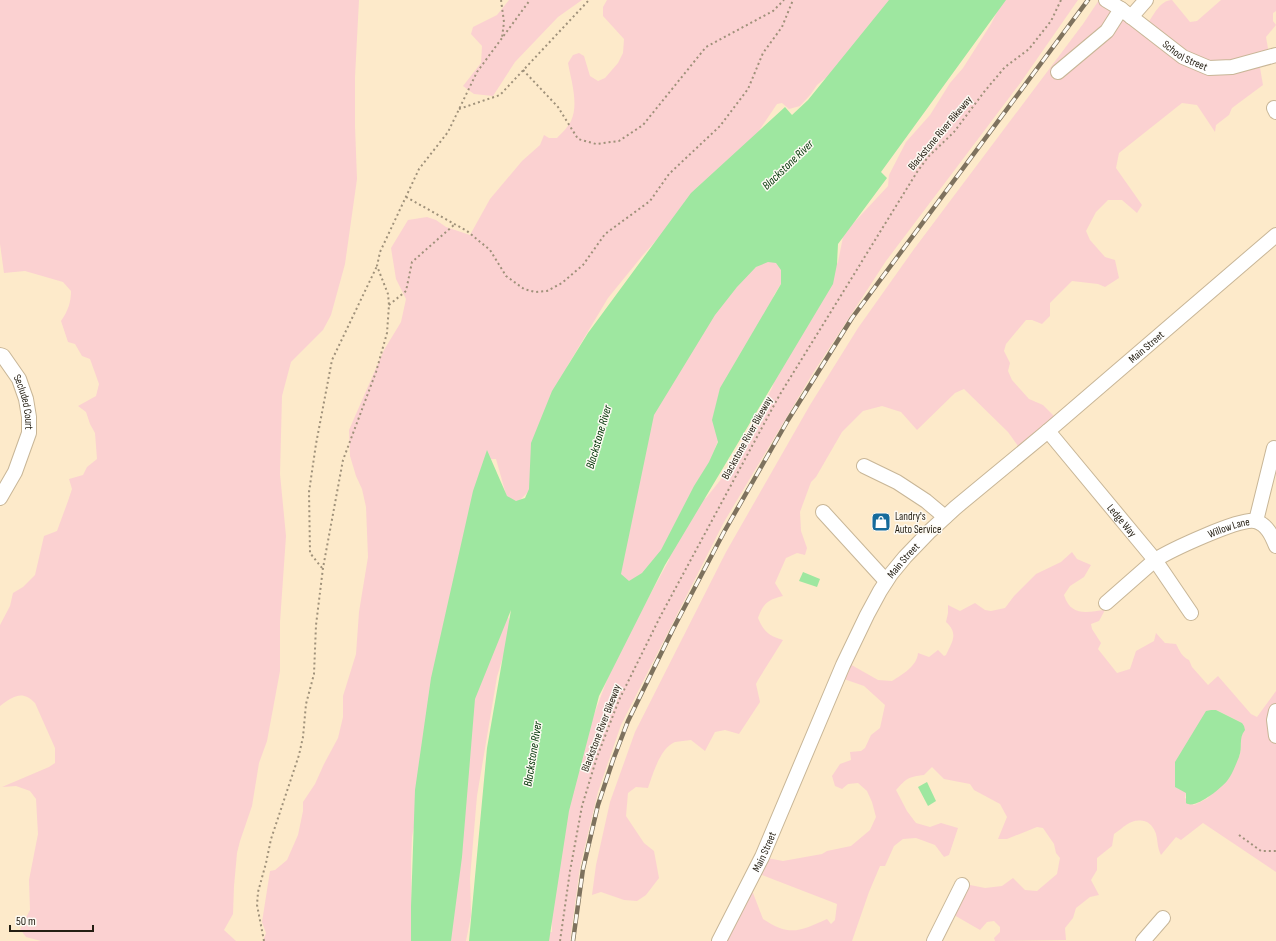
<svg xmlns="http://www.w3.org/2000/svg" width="1276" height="941" font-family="'Sofia Sans Condensed',sans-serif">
<rect width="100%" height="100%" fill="#fdeaca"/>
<g fill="#fbd1d1" fill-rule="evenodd">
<path d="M0,0H359L355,77V126L357,179L345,264L331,315L323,330L291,362L282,396L280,474L286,536L280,622V671L267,741L259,763L252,806L240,841L237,853L234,886L233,914L224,930L236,941H41L26,937L20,929L30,910L29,880L38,834L36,799L30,791L16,786L2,787L49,767L55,763V748L35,703C22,689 12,697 0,706V625L10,606L13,593L23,587L35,575L44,536L57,531L68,501L72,489L69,479L83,475L87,467L97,459L95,433L90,424L86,412L78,406L96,396L99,384L90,359L82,356L75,344L68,342L61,321C68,311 71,302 71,291L63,282L25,271L4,273L0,244Z"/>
<path d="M509,0H582L558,17L515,62L493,96L474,94L463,86L481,63L482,46L471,34L473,27L497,15Z"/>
<path d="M607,0H900L843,64L817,85L811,94L800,106L789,109L782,103L777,104L738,162L662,234L643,255L608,298L568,365L552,404L530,490L517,503L507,498L496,459H489L412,837L411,862L412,941H263L266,933L262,922L270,871L275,870L287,860L298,835L303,811V802L315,784L324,764L338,738L343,717V696L356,654L359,612L368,557L366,507L362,489L356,476L350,456L349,430L384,350L401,322L406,299L396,279L391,248L408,220L427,217L436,220L446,227L470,235L490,199L522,161L540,145L544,135L549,138H557C562,133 568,127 571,121C579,104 571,80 568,63L573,55L579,53L584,56L590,76L598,81L605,78L618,63L623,53L624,39L603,16V7Z"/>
<path d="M1003,0H1078L1021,82L886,261L813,373L724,522L621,725L598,792L580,867L570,941H548L550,932H552V921L551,917L577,760L623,637L639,615L669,560L668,550L619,599L614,579L649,418L702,329L746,276L756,267L774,256L784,260L781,284L774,295L714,451L696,502L706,498L722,478L765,401L772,388L776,374L838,262L843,237L848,229L888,186L889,175L906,142L930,115L950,83L963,68L991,24Z"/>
<path d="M1099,0H1107L1147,25C1153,16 1160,0 1172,0L1190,22L1197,21L1221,0H1276V11L1273,13V21L1276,25L1266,37L1270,60L1259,62L1263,85L1232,108L1229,115L1216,125L1215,132L1197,105L1182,103L1119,153L1116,168L1142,205L1137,213L1122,200H1108L1096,212L1086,231L1090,240L1105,257L1115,260L1119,278L1105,287L1098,284L1072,281L1050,303V316L1042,324L1032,320H1026L1006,344L1004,351L1010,363L1008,371L1012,380L1029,399L1043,405L1059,421L1023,453L1008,432L964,389L955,393L917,430L901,412L882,406L863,411L842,432L816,477L811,482L800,512L801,531L807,548L805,555L797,553L786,558L775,583L783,596C768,600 764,602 758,618C764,632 769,636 783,640L758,680L756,684L760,702L739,734L725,730L715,732L705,751L691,740C686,741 680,741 675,742C660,748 653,774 648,788L636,787L628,793L626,816L644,843L654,851L659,878L646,895L637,901L624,900L601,892L592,895L596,865L610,802L635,732L726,552L810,405L858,328L914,249L1083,24Z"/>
<path d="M1072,552L1077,559L1091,565L1084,577L1070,586L1064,595C1071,617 1087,612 1105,610L1099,621L1091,624L1092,629L1101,643L1098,649L1117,673L1130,669L1136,651L1154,641L1156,633L1165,643L1176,644C1180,651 1181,656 1189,660L1192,667L1208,685L1218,676L1251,714L1257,717L1276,691V872L1203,823L1181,840L1176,837L1161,855C1157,847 1158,842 1156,834C1155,830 1151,824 1147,822C1132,817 1126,826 1114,834L1112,846L1097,858V870L1091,880L1099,895L1090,897L1076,908L1073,918L1065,928L1066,940L995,941L994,938L1000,932V927L994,921L987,922L980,930L954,915L970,885L985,888L1002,886L1013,878L1025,890L1037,891L1057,874L1060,858L1056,853L1054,844L1043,828L1037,827L1007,839H998L1007,817L1000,804L974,790L970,784L944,779L932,767L924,775C908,777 907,778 896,790L907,811L916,823L930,827L941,823L958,828L949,855L944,857L935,845L916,838L903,839L894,846L885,866H880L869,892L852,941H719L745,890L753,893L763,919C790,937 800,931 827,919L831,924L835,920L837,904L754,872L762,857L783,861L822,854L827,851L851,846L870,830L876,817L872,802L867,791L858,783L848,784L842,789L835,786L832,776L840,764L851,760L850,752L861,751L865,748L871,735L880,728L885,705L864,686L841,678L848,663L878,680L892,681C903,674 917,666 918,653L929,657L938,650L944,656L946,655C952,642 959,634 946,622L948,613V605L960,611L975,603L985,610L991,611L1005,608L1014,596L1036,574L1061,562ZM1211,710H1216L1242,723L1240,755L1208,798L1194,805L1185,798L1186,793Z"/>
<path d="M508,617L510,621V633L497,677L477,796L470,878L471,916L466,941H448L470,710L504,619Z"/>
</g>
<g fill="#9ee7a0" fill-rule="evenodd">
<path d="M889,0H1006L881,172L887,178L838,244L837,264L833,284L665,565L599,696L569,811L549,941H469L487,748L511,610L475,699L462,857L451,941H411V906L415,790L431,678L473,491L487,450L507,496L516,501L525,498L529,489L531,443L552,391L588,333L691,193L785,107L792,115L808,100ZM768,262L776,263L781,270V284L720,388L712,420L718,442L709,462L694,486L661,550L642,573L629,581L621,574L654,415L715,315L737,287L756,267Z"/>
<path d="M803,572L820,579L817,587L799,581Z"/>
<path d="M1211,710H1216L1242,723L1244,726L1245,730C1238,739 1243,747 1239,757C1236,764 1232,775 1227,781C1220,789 1195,810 1186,803V793L1175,787V762L1206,711Z"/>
<path d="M927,782L936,801L928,806L918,787Z"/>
</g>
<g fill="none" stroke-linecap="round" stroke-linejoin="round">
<g stroke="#c8b697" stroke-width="16">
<g id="minor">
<path id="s1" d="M1106,0L1121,9L1183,57L1209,68L1232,67L1276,55"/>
<path d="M1131,17L1146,0"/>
<path d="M1058,72L1107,31L1121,9"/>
<path d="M1274,108L1276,112"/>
<path id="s2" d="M0,355L3,356L19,379L26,399L29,417V433L15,472L0,498"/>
<path id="s3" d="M1048,431L1155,560L1191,613"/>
<path d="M864,466L897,482L926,501L945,517"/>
<path d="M823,512L886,581"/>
<path d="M1256,521L1274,448"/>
<path id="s4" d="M1106,603L1155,560C1171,550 1239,518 1255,521C1267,524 1272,536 1276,546"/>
<path d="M1276,711L1274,720L1276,736"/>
<path id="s5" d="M719,941L762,857L843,665L867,615L880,591L891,574L905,557L930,531L955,508L1048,431L1276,235"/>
<path d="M934,941L962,885"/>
<path d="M1143,941L1163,918"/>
</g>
</g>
<g stroke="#9f917a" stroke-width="2" stroke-dasharray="2 3" stroke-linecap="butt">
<path d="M501,0L504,22L502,38"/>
<path d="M523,70L558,107L578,139L596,144L619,141L643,125L706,47L773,11L784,0"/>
<path d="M459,109L500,95L589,0"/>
<path d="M406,197L467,231L490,250L506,276L524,289L535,292L547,291L562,283L583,265L605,234L650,201L669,174L720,126L748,89L763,53L782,27L793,0"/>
<path d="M389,305L406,291L412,262L455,224"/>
<path d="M322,568L310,553L309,492L316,444L332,360L377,266"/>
<path d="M1239,835L1261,851H1276"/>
<path d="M264,941L257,905L258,892L266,863L271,839L299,755L303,737L306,704L314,674L316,625L323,568L343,460L376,372L387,333L389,305L388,294L377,266L380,252L419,169L448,132L477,72L530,0"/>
<path d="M560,941L570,871L582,806L597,757L619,700L660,617L779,396L917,172L928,157L954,132L984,92L1005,67L1029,49L1051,21L1061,0"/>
</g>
<use href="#minor" stroke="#fff" stroke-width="14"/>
<g stroke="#7e725e" stroke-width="4.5">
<path id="rail" d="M573,941L583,869L598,805L613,760L628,721L673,629L724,532L788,420L852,318L1088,0"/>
</g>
<use href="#rail" stroke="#fdfaf3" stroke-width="3" stroke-dasharray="9" stroke-linecap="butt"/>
</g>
<defs>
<g id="shop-square" transform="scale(1)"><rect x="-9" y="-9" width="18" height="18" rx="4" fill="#166b9b" stroke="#fdfaf3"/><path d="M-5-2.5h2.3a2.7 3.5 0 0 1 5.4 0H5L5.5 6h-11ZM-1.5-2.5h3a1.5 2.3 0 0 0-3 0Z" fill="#fff"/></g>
</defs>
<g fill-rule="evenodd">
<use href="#shop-square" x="881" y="522"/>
</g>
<g text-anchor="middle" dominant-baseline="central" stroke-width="3" stroke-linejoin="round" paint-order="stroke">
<g font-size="11" fill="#241e12" stroke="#fdfaf3">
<text stroke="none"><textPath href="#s1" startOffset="97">School Street</textPath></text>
<text transform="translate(940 133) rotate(-50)">Blackstone River Bikeway</text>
<text stroke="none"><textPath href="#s5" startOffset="748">Main Street</textPath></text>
<text stroke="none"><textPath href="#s2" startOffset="55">Secluded Court</textPath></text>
<text transform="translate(747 438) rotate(-61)">Blackstone River Bikeway</text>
<text stroke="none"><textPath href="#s3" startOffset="116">Ledge Way</textPath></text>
<text stroke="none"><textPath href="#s4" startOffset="146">Willow Lane</textPath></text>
<text stroke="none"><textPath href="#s5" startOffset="424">Main Street</textPath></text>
<text transform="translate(601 728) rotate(-69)">Blackstone River Bikeway</text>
<text stroke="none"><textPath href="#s5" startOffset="100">Main Street</textPath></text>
</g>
<g font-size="11" fill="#241e12" stroke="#fdfaf3" text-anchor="start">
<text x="895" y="516">Landry's<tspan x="895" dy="13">Auto Service</tspan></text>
</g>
<g font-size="12" font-style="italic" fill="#003407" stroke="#fdfaf3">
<text transform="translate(788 165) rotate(-44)">Blackstone River</text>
<text transform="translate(599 437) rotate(-74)">Blackstone River</text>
<text transform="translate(533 754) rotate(-81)">Blackstone River</text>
</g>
</g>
<path d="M10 925v6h83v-6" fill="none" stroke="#241e12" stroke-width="2"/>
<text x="16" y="925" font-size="12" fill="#241e12" stroke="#fdfaf3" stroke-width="3" paint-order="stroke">50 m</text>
</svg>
